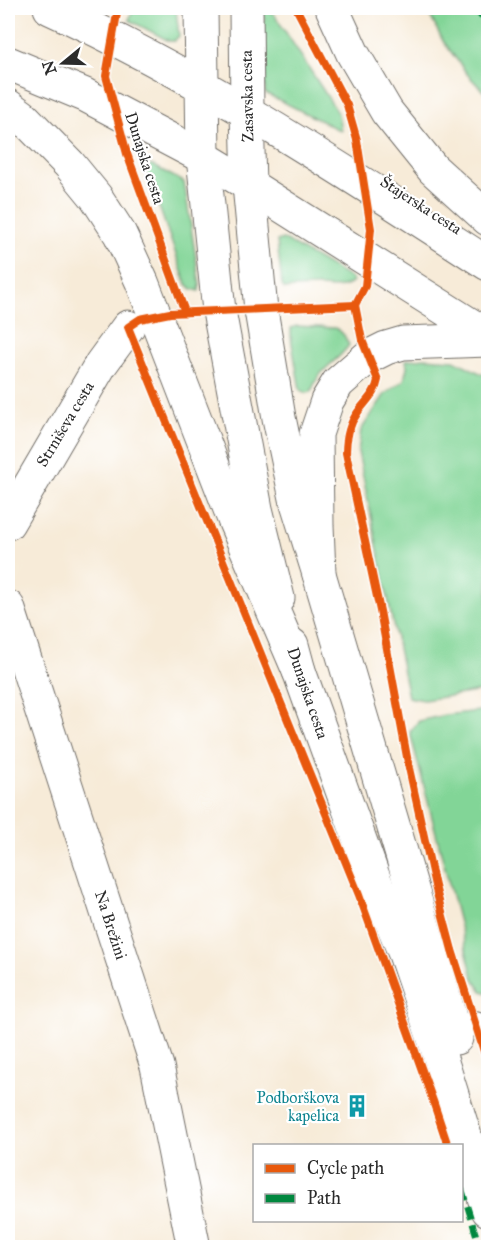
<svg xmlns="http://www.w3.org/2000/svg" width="496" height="1255" font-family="'IM FELL Great Primer',serif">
<rect width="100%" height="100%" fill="#fff"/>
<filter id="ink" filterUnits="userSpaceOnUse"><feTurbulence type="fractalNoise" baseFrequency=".0167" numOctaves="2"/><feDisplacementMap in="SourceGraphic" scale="12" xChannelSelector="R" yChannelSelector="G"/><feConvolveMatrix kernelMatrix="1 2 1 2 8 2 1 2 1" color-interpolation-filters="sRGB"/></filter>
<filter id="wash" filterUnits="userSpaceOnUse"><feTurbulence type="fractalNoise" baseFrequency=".008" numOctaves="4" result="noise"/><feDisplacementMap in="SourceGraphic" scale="24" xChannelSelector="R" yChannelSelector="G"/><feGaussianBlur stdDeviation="1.35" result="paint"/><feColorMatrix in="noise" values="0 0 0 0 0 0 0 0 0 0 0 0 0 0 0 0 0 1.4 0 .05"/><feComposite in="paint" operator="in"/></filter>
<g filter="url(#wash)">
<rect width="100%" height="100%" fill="#f7ebd8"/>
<g fill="#82d597" stroke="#568061" stroke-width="1.5">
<path d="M264,8L274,14L338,113L341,131L265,93Z"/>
<path d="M426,8H488V96L468,75L443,41Z"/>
<path d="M176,9L179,36L174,41H169L129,20L132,12Z"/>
<path d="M152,165L184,182L200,285L199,291L192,289L186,283L146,170L145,166Z"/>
<path d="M283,239L352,279L353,282C337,292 331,286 315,287C305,287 295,288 285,289L282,286L277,241Z"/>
<path d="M297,326L336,328L344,335L349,345C336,364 320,366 311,392L306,393L300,390L291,338V328Z"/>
<path d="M425,358L454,360L488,377V690L424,700L408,697L358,452L361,430L385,394L404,380L407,367L406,360Z"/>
<path d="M488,710V858L485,860L488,869V993L482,991L473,977L410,732L419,721L445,715Z"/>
</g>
</g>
<g filter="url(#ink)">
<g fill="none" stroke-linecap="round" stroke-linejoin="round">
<g stroke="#726e68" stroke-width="26">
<path id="service" d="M453,1031L475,1023L488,1028"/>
</g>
<g stroke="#726e68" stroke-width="35">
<g id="minor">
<path d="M8,523L101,364L128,327"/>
<path d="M8,607L157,1066L194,1248"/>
</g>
</g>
<g stroke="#726e68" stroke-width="35">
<g id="secondary">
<path d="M203,157L219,311L256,509L278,598"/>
<path d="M249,185L261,310L279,418L297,503L319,574L456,1038"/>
<path d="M292,645L299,671L373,876L405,954L441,1059L488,1210"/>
</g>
</g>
<g stroke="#726e68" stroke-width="35">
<g id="primary">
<path d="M50,8C204,78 347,173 488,264"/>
<path d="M201,8L203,157"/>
<path d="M246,8L247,112L249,185"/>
<path d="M332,8L353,54L387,112L433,169L488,219"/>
<path d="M8,63L85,95L203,157L249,185L488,336"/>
<path d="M8,106L22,116L69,164L96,197L120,234L142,282L235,522L299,671"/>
<path d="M319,574L317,525L316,434L327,401L338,383L368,357L386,348L403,343L488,340"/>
</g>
</g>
<use href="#service" stroke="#fff" stroke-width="24"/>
<use href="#minor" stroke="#fff" stroke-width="33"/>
<use href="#secondary" stroke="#fff" stroke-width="33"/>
<use href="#primary" stroke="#fff" stroke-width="33"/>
<g stroke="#00873e" stroke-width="6" stroke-dasharray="12 6" stroke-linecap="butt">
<path d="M473,8L488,24"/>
<path d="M462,1189L480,1248"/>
</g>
<g stroke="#fff" stroke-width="11">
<g id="cycleway">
<path d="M118,8L106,76L127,154L185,312"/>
<path d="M296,8L347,105L357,140L371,229L365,286L355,305"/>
<path d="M355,305L170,313L140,319L128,327L359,895L433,1101L448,1146"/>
<path d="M355,305L362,340L378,380C376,393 365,402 358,412C349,424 346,439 346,453L380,611L409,768L435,886L452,950L488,1064"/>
</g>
</g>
<use href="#cycleway" stroke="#e8590c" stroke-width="8"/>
</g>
</g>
<defs>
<g id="building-bare" transform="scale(1.8)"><path d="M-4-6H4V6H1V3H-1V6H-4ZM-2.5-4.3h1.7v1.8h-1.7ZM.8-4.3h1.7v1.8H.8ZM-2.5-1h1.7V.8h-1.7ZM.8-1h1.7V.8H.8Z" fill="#0f9aa8" stroke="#fff" stroke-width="2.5" paint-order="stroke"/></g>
</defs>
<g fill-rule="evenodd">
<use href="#building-bare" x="357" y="1106"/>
</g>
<g text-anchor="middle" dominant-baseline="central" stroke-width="4.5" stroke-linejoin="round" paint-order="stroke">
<g font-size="16" fill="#2b2b2b" stroke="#fff">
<text transform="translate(247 96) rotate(-91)">Zasavska cesta</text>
<text transform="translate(145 158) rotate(72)">Dunajska cesta</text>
<text transform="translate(421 205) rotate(33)">Štajerska cesta</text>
<text transform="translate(65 424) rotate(-59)">Strniševa cesta</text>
<text transform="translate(308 693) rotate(71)">Dunajska cesta</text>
<text transform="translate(111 925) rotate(72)">Na Brežini</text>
</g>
<g font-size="16" fill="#0d838f" stroke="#fff" text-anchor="end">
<text x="339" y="1097">Podborškova<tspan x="339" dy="18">kapelica</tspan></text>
</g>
</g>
<rect width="496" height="1255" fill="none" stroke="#fff" stroke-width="30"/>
<rect x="253" y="1144" width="210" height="78" fill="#ffffff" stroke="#aaaaaa" stroke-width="1.5"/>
<rect x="265" y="1164" width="30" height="9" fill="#e8590c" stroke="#aaaaaa" stroke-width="1.5"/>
<text x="307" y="1174" font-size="18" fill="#2b2b2b">Cycle path</text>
<rect x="265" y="1194" width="30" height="9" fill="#00873e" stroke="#aaaaaa" stroke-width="1.5"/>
<text x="307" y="1204" font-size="18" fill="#2b2b2b">Path</text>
<g transform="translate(63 63) rotate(251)" stroke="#ffffff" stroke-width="4.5" paint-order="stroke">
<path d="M0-4.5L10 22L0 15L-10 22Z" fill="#2b2b2b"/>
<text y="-9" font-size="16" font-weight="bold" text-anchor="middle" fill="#2b2b2b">N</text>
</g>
</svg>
